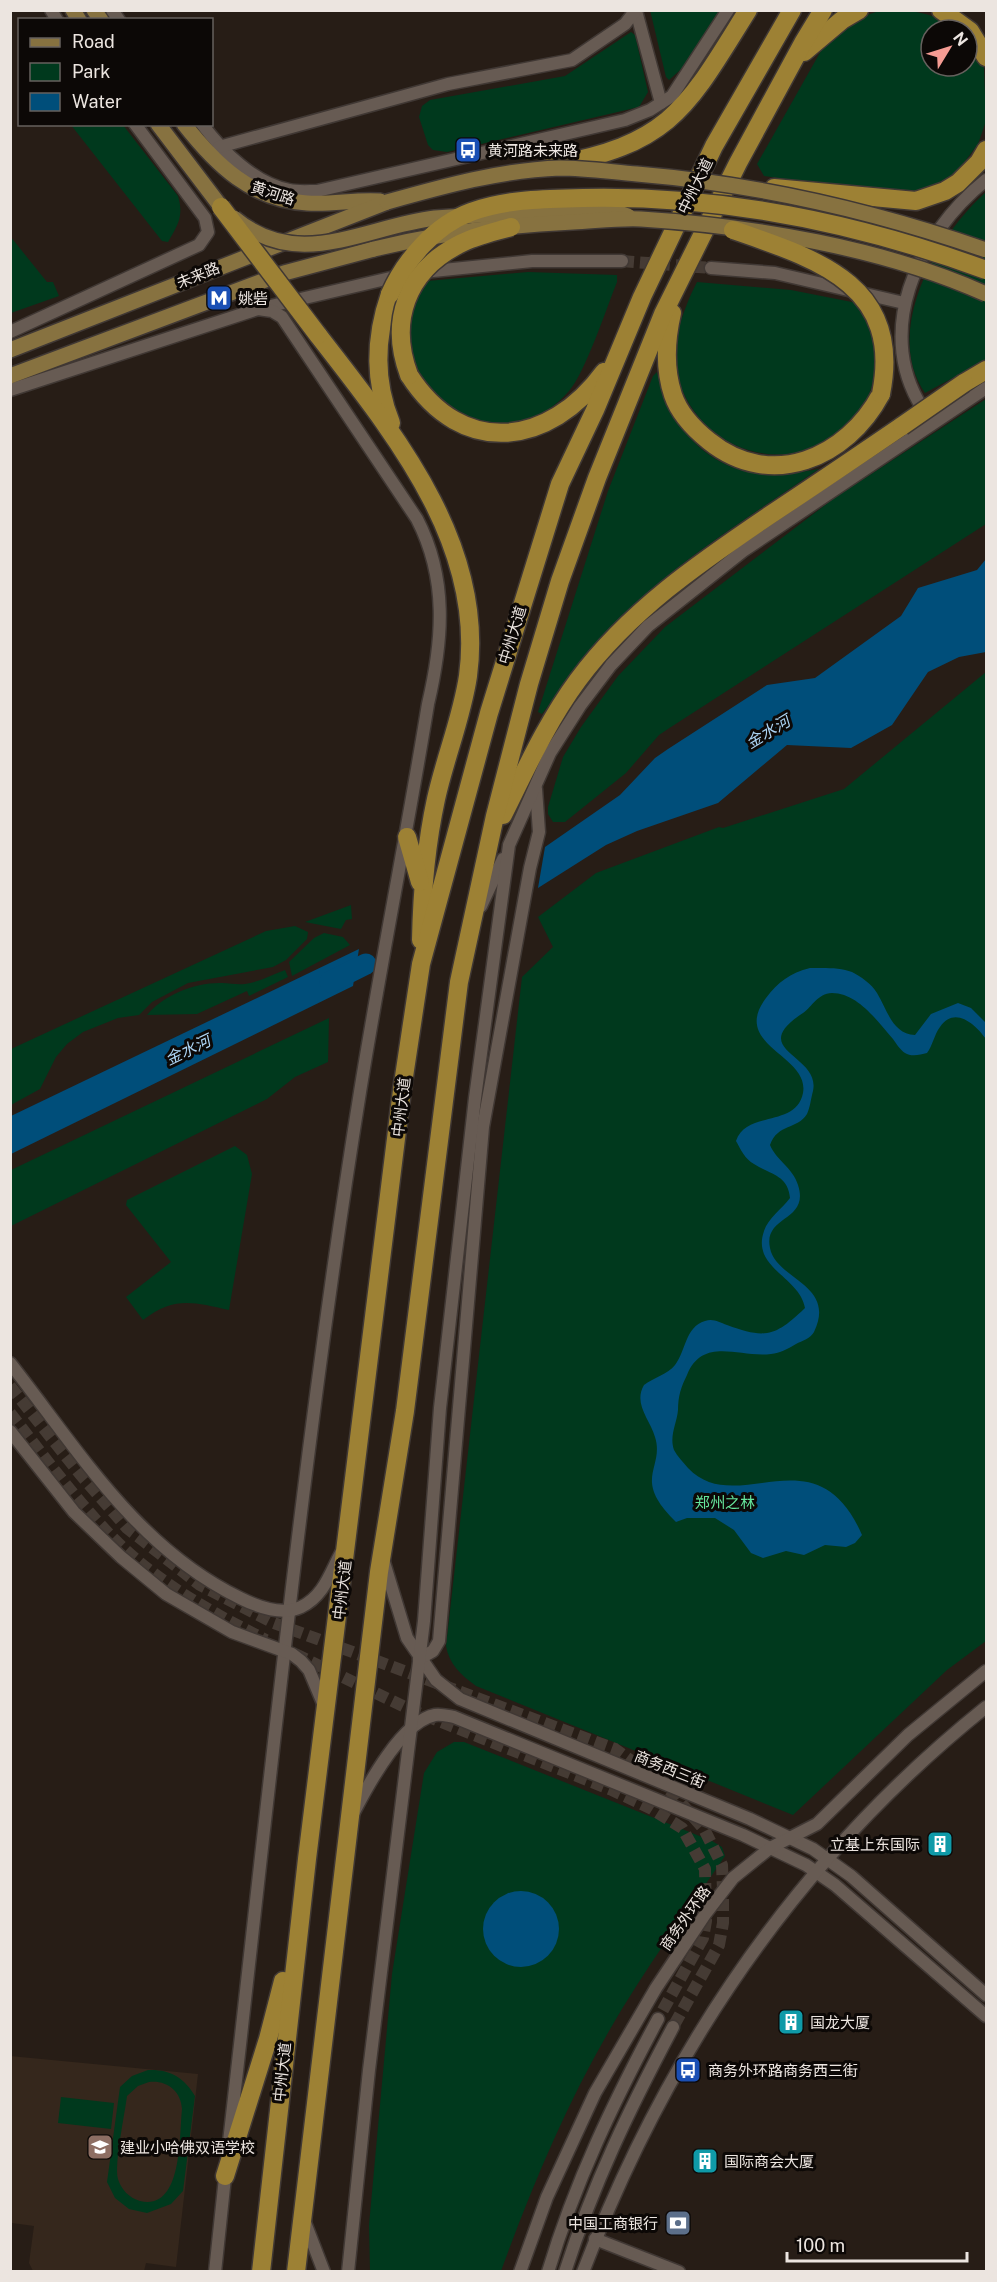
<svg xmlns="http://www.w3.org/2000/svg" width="997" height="2282" font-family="'Public Sans','Noto Sans SC',sans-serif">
<rect width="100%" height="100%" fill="#271d16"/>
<path fill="#35271c" d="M10,2056L198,2074L176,2267L146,2263L144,2271H33L29,2263L34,2226L12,2223L11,2220Z"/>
<g fill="#00391d" fill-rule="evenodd">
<path d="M650,10L722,11L688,63L669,80L666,77Z"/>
<path d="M882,10C910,11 933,10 956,30H931V66H967V42L984,68L986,121L978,144L957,172L926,190L898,195L764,176L757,164L826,42L858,18Z"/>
<path d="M631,32L635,35L648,92L639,107L447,152L433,150L428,145L419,117L422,106L430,100L565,76Z"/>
<path d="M71,125H123L178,196C184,216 178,225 168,242L162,241Z"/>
<path d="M986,192V360L925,393C882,331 937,235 986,192Z"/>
<path d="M10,236L47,282H53L59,296L11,313Z"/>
<path d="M528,272L617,275V282C607,307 585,373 569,391C493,478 364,378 427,281Z"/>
<path d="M697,282L791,290L857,303C875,331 882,357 871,389C864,409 853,422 835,435C776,479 694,444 677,374C670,346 684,307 697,282Z"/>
<path d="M657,372C670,430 714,477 777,474C791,474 805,471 819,469C755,513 687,555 630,608C596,640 570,678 542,714L538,712L608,491L653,376Z"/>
<path d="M986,399V524L671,727L659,735L626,773L565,822H553L548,814V807L563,757L581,727L618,676L665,627L833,499Z"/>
<path d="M986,672V1641L947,1670L793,1815L476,1686C461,1675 449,1664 446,1646L522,977L553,947L538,917L596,873L719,827L723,828L844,789Z"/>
<path d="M351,905L352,919L346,920L341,929L305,922Z"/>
<path d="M295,926L308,932L307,939L286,960L273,967L188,983L152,1002L139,1015L118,1018L83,1032L67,1044L56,1057L40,1089L11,1105V1049L266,931Z"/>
<path d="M324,933L343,937L350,945L292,976L289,962L314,938Z"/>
<path d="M285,970L288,977L249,996L247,991L197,1014L147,1015C163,995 196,982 222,983C230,983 237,985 245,984C259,982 272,975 285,970Z"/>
<path d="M329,1018L328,1062L295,1077L267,1099L11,1226V1170Z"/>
<path d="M235,1146L247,1155L252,1174L229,1310C193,1302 174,1296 143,1320L126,1297L171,1262L126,1205L127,1200Z"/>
<path d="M454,1742H464L712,1841L722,1847L725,1856C686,1913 644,1970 609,2031C565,2107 531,2189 501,2271L370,2272L369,2225L392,1974L424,1773L437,1752Z"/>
<path d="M148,2070C169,2069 184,2077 195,2096L183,2191L171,2204L147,2213L129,2209L115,2198L107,2182L120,2087L132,2076ZM149,2082C167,2080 181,2091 182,2109C179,2136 183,2211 140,2201C129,2198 121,2189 118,2179C114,2164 125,2113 127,2096L138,2086Z"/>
<path d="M61,2097L114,2103L111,2129L58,2123Z"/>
</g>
<g fill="#004e7a">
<path d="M986,559V652L959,657L928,672L892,725L851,748L787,745L718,803L637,831L606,845L538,888L545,847L620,795L655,758L668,749L767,685L815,678L901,616L918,588L977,570Z"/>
<path d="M359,949L353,986L11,1154V1116Z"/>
<path d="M810,968C823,968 840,967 852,972C860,976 872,984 877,993C887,1009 892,1034 915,1035L931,1014L958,1003L971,1008L985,1022L986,1039C976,1025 955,1005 940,1027C934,1035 933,1045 927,1053C920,1055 911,1057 905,1053C900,1050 896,1043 893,1039C878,1022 858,993 832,993C817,994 813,1006 803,1013C745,1051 821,1054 813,1091C811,1098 810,1108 807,1114C797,1130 778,1123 770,1145C776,1160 793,1168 798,1185C810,1222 763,1215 770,1248C776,1280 837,1284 814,1332C811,1338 802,1341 796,1344C788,1349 780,1353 771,1354C739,1358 703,1336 687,1375C681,1387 678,1396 678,1410C677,1423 669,1436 674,1450C677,1456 683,1462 688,1468C737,1520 816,1429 862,1535L855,1543L846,1547L825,1545L804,1555L786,1551L763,1558L751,1553L734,1530L715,1518H687L676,1522C666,1512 653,1498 652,1483C651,1467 661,1456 655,1437C650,1419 633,1404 644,1385C653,1378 668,1374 675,1365C686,1351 685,1327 705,1321C713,1318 719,1322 727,1325C765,1339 775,1337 805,1308C800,1277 751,1268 764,1231C768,1218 782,1209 790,1198C788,1175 771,1175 754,1164C745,1159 741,1150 736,1141C746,1110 796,1128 803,1093C810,1055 730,1046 766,998C778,982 790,973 810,968Z"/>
<circle cx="521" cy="1929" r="38"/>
</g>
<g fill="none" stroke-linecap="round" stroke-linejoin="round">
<path stroke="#004e7a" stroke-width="21" d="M330,982L366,964"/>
<g stroke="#453b34" stroke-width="12" stroke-dasharray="12 6" stroke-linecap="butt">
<path d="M622,261L711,268"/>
<path d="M10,1386L80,1474L127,1528L200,1585L274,1623L615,1749L666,1786L704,1829L722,1865L723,1890V1923L719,1945L673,2027"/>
<path d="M10,1413C44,1456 76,1501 115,1540C158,1583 212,1613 266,1640"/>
<path d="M295,1654L409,1709L612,1790L650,1808L682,1828L705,1869L706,1921L703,1938L658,2019"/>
</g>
<g stroke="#403834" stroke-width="15">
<g id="minor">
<path d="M51,10L57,20"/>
<path d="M112,10L119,20"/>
<path d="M636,11L661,103"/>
<path d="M202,124C223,152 254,183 289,190C298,192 308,191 317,191L625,120L650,110L672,96L728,10"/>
<path d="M219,147L448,84L572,60L625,24L636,10"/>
<path d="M711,268L775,273L904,303"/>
<path d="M423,272L532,261H622"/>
<path d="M262,308L403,275"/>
<path d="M10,332L199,245L208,232L205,218L135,124"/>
<path d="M10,390L258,309L272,311L282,317L417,519C448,579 443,640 428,704C407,833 381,962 360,1092C304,1440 269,1792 229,2142"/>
<path d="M927,415C870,336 917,235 986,180"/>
<path d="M481,906L503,859"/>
<path d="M10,1363C79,1451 137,1548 240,1598C258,1607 282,1616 301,1607C324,1596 330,1573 341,1553"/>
<path d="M10,1431L74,1512L121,1557L166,1594L232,1632L292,1654L301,1661L309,1670L325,1708"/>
<path d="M383,1559L407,1638L436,1680L460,1699L750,1819L813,1849L851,1876L986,1995"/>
<path d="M419,1659L433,1651L439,1641L483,1127L530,868L539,832L536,789"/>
<path d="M354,1812C368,1785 402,1721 435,1715C441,1714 448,1716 454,1717L743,1835L806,1865L835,1885L986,2016"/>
<path d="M304,2220L324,2272"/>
<path d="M595,2239L679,2272"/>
<path d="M215,2272L226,2168"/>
<path d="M348,2272L369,2070L424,1621L440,1408L475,1098L509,845L550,753L580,706L611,665L648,626L743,551L986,388"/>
<path d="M520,2272L547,2197L595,2093L656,1988L706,1913L733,1878L770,1848L817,1824L908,1735L986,1671"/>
<path d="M548,2272C575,2182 614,2101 658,2019"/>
<path d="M565,2272C594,2182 629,2110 673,2027"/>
<path d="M583,2272C668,2049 799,1857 986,1707"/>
</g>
</g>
<g stroke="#403834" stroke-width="18">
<g id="major">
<path d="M73,10L79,20"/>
<path d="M94,10L101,20"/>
<path d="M158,124L221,207"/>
<path d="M184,124C216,165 252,200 307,203C332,205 355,199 380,201"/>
<path d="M10,350L387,202"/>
<path d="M10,376L284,273L374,249"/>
</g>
</g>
<g stroke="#403834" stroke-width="21">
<g id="highway">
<path d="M941,10L970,31L986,57"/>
<path d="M804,52L842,20L859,10"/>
<path d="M553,165C672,144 688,106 748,10"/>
<path d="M774,188L916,201L945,191L958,183L979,162L986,150"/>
<path d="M390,294C375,337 373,379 391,423"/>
<path d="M672,313C666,339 664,368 673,395C679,413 694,429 709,441C771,491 847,458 881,394"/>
<path d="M318,335C393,432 486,544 468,676C462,717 445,758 436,799C426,845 422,892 421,940"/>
<path d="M409,375C462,458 549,447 604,372"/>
<path d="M964,383L986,370"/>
<path d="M503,815C526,769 547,722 578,680C629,611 699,563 770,515C814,486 858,456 902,426"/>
<path d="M407,837L420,882"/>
<path d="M225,2176L268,2039L283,1981"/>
<path d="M261,2272L307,1859L402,1090L421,964L489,713L560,484L595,410L642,297L714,146L792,10"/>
<path d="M296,2272L379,1572L405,1411L459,982L495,816L529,684L560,581L597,478L663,314L738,163L803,43L823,10"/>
</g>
</g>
<use href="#minor" stroke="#675b53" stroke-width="12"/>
<use href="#major" stroke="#877240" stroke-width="15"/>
<use href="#highway" stroke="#9d8134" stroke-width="18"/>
<g stroke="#403834" stroke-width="18" stroke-linecap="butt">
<g id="major-bridge">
<path d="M387,202C444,186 501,170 560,168C585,168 612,172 637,174C756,184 874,211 986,250"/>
<path d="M234,218C299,272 363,227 435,218L602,207L628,216"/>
<path d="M374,249C439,233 506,225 573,222C595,221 618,218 641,219C753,226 884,248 986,294"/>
</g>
</g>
<g stroke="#403834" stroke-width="21" stroke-linecap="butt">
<g id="highway-bridge">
<path d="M221,207L318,335"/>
<path d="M733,230C817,259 903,285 881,394"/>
<path d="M390,294C405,260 435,225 471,212C506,199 545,199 583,198C720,195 858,223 986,270"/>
<path d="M409,375C389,322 406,272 458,245C474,236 494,232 511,227"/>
<path d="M902,426L964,383"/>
</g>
</g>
<use href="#major-bridge" stroke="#877240" stroke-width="15"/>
<use href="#highway-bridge" stroke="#9d8134" stroke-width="18"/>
</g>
<defs>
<g id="bus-square" transform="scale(1.35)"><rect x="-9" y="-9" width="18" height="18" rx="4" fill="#1a4fb4" stroke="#0c0806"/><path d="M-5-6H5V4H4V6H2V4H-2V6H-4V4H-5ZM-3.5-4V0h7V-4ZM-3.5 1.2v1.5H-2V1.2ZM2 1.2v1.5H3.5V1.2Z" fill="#fff"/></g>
<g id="metro-square" transform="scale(1.35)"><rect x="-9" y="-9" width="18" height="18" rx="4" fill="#1a4fb4" stroke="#0c0806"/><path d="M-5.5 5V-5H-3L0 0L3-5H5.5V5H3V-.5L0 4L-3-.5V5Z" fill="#fff"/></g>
<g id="building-square" transform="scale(1.35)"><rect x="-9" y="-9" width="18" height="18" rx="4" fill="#0f9aa8" stroke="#0c0806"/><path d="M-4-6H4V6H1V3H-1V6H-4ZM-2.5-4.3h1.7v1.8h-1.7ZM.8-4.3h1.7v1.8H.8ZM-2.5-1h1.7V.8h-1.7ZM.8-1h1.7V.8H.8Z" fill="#fff"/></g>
<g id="school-square" transform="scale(1.35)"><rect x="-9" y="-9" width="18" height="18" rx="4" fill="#8d6e63" stroke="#0c0806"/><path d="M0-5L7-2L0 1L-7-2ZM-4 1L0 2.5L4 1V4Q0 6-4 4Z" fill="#fff"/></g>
<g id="bank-square" transform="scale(1.35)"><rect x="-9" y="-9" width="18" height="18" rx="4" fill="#5c6f8a" stroke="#0c0806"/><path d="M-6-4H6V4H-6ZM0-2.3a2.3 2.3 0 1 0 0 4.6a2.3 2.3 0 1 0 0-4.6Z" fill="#fff"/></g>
</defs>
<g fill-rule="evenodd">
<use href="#bus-square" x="468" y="150"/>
<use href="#metro-square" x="219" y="298"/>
<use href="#building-square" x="940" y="1844"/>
<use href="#building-square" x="791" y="2022"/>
<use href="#bus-square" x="688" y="2070"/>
<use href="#school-square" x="100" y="2147"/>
<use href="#building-square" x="705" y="2161"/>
<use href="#bank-square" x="678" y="2223"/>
</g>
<g text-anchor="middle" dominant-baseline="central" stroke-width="6" stroke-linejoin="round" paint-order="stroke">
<g font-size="15" fill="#ece5e0" stroke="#0c0806" text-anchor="start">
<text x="488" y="150">黄河路未来路</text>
<text x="238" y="298">姚砦</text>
<text x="920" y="1844" text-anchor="end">立基上东国际</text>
<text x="810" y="2022">国龙大厦</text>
<text x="708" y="2070">商务外环路商务西三街</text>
<text x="120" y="2147">建业小哈佛双语学校</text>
<text x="724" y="2161">国际商会大厦</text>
<text x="658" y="2223" text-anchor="end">中国工商银行</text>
</g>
<g font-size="15" fill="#ece5e0" stroke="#0c0806">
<text transform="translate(695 186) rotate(-64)">中州大道</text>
<text transform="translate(273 193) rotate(18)">黄河路</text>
<text transform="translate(198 275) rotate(-22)">未来路</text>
<text transform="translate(512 635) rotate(-73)">中州大道</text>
<text transform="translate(401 1107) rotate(-83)">中州大道</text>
<text transform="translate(342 1590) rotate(-83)">中州大道</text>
<text transform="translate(670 1769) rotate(22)">商务西三街</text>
<text transform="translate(685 1918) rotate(-55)">商务外环路</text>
<text transform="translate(282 2072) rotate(-84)">中州大道</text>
</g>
<g font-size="15" fill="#66e69d" stroke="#0c0806">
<text x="725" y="1502">郑州之林</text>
</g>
<g font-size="16" font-style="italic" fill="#add5f5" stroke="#0c0806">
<text transform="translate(768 732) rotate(-31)">金水河</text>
<text transform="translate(188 1050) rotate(-26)">金水河</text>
</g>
</g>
<rect width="997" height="2282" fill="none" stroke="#ece5e0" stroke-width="24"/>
<rect x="18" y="18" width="195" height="108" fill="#0c0806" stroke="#66605d" stroke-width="1.5"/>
<rect x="30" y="38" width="30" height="9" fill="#877240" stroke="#66605d" stroke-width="1.5"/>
<text x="72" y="48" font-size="18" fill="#ece5e0">Road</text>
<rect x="30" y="63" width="30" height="18" fill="#00391d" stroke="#66605d" stroke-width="1.5"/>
<text x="72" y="78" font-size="18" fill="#ece5e0">Park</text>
<rect x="30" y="93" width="30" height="18" fill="#004e7a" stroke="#66605d" stroke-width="1.5"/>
<text x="72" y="108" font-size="18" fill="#ece5e0">Water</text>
<g transform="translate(949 48) rotate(52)"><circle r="28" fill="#0c0806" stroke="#66605d" stroke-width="1.5"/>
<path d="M0-4.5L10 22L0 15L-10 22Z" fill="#f59c93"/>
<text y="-9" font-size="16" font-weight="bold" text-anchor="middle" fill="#ece5e0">N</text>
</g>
<path d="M787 2252v9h180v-9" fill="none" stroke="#ece5e0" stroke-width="3"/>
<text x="796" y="2252" font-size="18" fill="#ece5e0" stroke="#0c0806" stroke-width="4.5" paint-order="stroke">100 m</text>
</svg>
